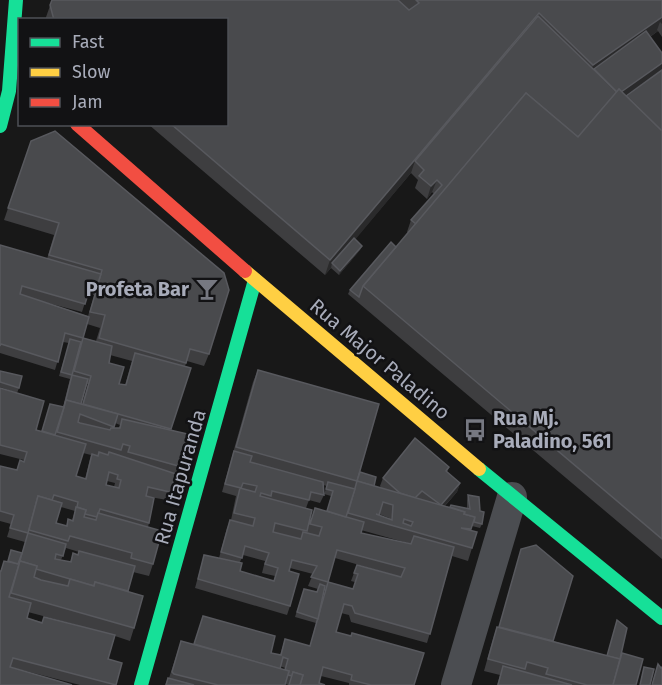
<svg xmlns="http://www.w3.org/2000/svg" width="662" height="685" font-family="'Fira Sans',sans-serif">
<rect width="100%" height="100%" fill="#181818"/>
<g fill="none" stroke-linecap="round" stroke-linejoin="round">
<path stroke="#4b4d51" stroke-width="30" d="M456,685L512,497"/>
<g stroke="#16e098" stroke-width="14">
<path d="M0,126L9,91L16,0"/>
<path d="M479,469L662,618"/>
<path d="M141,685L255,280"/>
</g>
<path stroke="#ffcf43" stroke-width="14" d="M245,271L479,469"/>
<path stroke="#f24e42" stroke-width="14" d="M77,124L245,271"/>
</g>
<g fill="#3e3e40" fill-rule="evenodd">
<path d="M52,0H662V37L658,31L650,37L662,70L625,95L626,96L662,70V559L348,294L350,290L396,247L408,233L407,232L411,220L434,194L432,192L427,199L415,188L418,180L411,173L355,239L362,246L360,250L339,275L331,268L325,275L148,124H226V20H45Z"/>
<path d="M31,141L209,354L204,366L187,361L185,366L191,368L170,430L182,467L178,479L174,478L167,500L150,497L149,523L148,527L153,564L149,576L133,572L128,591L134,628L130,641L115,636L108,659L116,685H80L10,667L0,685L1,571L4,561H7L22,553L25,542L7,537L11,524L0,521V466L17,470L24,460L0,454V388L36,430L41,431L63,407L70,379L59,376L69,343L63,342L55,370L0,353V245L47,259L54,235L4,220ZM88,293L94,295L95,293L88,316L44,302L82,312ZM87,324L100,328L96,341L83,338ZM110,355L132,361L125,385L119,384L109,363ZM87,384H88L82,404H81ZM115,423L120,425L119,428H114ZM83,453L91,455L85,479L76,476ZM107,481L115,483L114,487L106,485ZM61,507L75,511L72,520L68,519L66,526L56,523ZM66,548L79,552L78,555L73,553L70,562L61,560ZM28,612L77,625L42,622L27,618Z"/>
<path d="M258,370L374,486L381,488L380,486L383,478L449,467L447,472L460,483L457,492L445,506L450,507L467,509V500L468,495L482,524L480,528L472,526L471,530L472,548L468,561L452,556L427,643L351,622L349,615L341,613L336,632L414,685H349V683L321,676L319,683L325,685H288L285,684V685H165L168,678H169L181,641L194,644L203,616L271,653L280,655L285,639L310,646L316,623L295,617L304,589L317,592L318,589L308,586L313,574L290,568L289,571L290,606L287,615L195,588L204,555L219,558L227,528L231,520L236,496L222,492L253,382ZM323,485L327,486L324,494L331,496L327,511L312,517L306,533L312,510L306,508L309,500L320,503L324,495ZM379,514L389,518V519L379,515ZM361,530L411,544L361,533ZM243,555L265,561L262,573L275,576L274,581L240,571V562ZM335,558L401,577L357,565L351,581L355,582L353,589L328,582ZM324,591H325L319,611ZM280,666L285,668L284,670L280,669Z"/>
<path d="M0,371L19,388L17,393L0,387Z"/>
<path d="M521,549L553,641L606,656L620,658L636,685H497L500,675L484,671L493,639L497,627H499Z"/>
</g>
<g fill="#2a2a2b">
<path d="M539,13L533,28L415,161L411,173L334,265L332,263L331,268L325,275L330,260Z"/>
<path d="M662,17V24L660,22L657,30L658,31L595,75L591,71L593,65Z"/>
<path d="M662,63V70L613,104L616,95Z"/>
<path d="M437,180L432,192L427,199L431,186Z"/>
<path d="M362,246L360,250L339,275L340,271Z"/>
<path d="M460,483L457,492L438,513L441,505Z"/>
</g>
<g fill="#494a4d" stroke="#58595e" stroke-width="1.5" fill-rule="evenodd">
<path d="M52,0H398L409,10L419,3L416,0H662V17L593,65L539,13L330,260L171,124H226V20H54L50,5Z"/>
<path d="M538,16L617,92L578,137L526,93L416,224L411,220L442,185L437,180L431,186L419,176L424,170L415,161Z"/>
<path d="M646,31L662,53V63L621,92L619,89L617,92L594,69Z"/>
<path d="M662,70V131L626,96Z"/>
<path d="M619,89L662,131V539L363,286L526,93L578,137Z"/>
<path d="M55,131L224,273L229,290L209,354L190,349L186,363L99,338L105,315L90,312L102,270L49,255L59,223L8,208L31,141Z"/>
<path d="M354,238L362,246L340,271L332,263Z"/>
<path d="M391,242L396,247L363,286L359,297L350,290Z"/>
<path d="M0,245L101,274L97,286L91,284L85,304L22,286L20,294L89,317L83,338L65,333L58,362L1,344L0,346Z"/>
<path d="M83,338L112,346L109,363L124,367L119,384L126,385L135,353L191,368L171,429L83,404L91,376L74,371Z"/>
<path d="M70,339L81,342L72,375L61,372Z"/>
<path d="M258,370L379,404L357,481L236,447Z"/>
<path d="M0,371L22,376L19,388L0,382Z"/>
<path d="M72,375L88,379L81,404L66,400L64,407Z"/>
<path d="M0,388L44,401L36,430L86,444L76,476L86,479L92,454L98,456L99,452L108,455L109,452L176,474L170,492L148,487L146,496L154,498L149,523L100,509L97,517L85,514L86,510L77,507L78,502L54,495L52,500L38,496L28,533L10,528L14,515L0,511V466L17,470L20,460L24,462L27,452L0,445ZM109,472L118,475L117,479L121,480L119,488L106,485Z"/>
<path d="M66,400L118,414L114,427L80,414L78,422L80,423L110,430L111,428H120L122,419L192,435L182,467L128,452L130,446L123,444L121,450L57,432Z"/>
<path d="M50,404L64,407L55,435L42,431Z"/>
<path d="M415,438L449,467L446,471L460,483L441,505L422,491L415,498L400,493L383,478Z"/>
<path d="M234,451L252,456L250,462L323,482L324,495L311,492L309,500L272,491L271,496L261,493L260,496L312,510L307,531L275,523L273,532L301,539L303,532L319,536L322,527L310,524L315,508L364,522L361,533L411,544L414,536L454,547L430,634L355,613L352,606L344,604L336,632L351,636L352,633L424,653L414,685H371L351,680L352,675L323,667L319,683L325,685H300L303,675L293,672L292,676L288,675L289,671L285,670L288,659L283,657L280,669L194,644L203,616L275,636L271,653L281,655L285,639L310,646L328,582L311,577L317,566L292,560L289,571L299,574L290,606L198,579L204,555L242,563L240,571L274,581L278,568L265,564L269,553L245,546L242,558L221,552L230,520L253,526L255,518L234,513L240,488L255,492L257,486L243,483L241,488L225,484ZM337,550L405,568L401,577L357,565L354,573L358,574L353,589L328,582Z"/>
<path d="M360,472L376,477L374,486L357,481Z"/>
<path d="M357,481L465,512L464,514L475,517L471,529L461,528L477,532L472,548L348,513ZM383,502L393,505L392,520L376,514L379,515ZM404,519L413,522L411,526L403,523Z"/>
<path d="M328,482L355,489L346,517L327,511L333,491L326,489Z"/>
<path d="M468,495L479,497L480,511L484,512L482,524L474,522L475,517L464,514L465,512L450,507L451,505L470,509Z"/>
<path d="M38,496L62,503L56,523L67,526L68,519L73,521L76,507L86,510L84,517L96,520L98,513L162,531L153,564L131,558L132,553L70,536L68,541L29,530Z"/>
<path d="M28,533L66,544L63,556L56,554L55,559L71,562L73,553L78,555L79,551L135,566L128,591L95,582L94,586L36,569L37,566L20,561L9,597L31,603L27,618L42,623L44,617L115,635L108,659L122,663L116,685L13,658L10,667L72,685H0V571H1L4,561L19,564Z"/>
<path d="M536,545L573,576L553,641L499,627L521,549Z"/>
<path d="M11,550L22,553L18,564L8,561Z"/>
<path d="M20,561L37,566L34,577L41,580L68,586L70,579L94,586L95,582L143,596L134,628L11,593Z"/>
<path d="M320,584L325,586L318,619L297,612L304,589L317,592Z"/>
<path d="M617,620L627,628L620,659L607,656Z"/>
<path d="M497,627L620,659L613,685H587L546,674L548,668L527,662L525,669L488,659Z"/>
<path d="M181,641L289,671L285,685H218L174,674L172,672Z"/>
<path d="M622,653L643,659L636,685H613Z"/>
<path d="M658,664L661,668L662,667V685H652Z"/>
<path d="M503,666L572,685H498Z"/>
<path d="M644,667L654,669L650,685H640Z"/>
<path d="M293,672L303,675L300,685H289Z"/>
<path d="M168,678L194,685H166Z"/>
</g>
<defs>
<g id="bar-bare" transform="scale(1.8)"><path d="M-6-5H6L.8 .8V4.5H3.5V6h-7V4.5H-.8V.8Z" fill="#767881" stroke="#121214" stroke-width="2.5" paint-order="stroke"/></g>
<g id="bus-bare" transform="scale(1.8)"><path d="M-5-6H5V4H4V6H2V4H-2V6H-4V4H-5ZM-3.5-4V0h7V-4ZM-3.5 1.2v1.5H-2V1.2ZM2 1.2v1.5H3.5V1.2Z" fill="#767881" stroke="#121214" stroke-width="2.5" paint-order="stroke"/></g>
</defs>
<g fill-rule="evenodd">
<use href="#bar-bare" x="207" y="289"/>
<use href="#bus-bare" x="475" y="430"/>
</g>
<g text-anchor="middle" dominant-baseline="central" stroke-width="5" stroke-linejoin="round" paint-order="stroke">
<g font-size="20" font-weight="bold" fill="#a8acba" stroke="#121214" text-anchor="end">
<text x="189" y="289">Profeta Bar</text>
<text x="493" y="418" text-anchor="start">Rua Mj.<tspan x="493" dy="23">Paladino, 561</tspan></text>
</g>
<g font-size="20" fill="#a8acba" stroke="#121214">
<text transform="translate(380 359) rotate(40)">Rua Major Paladino</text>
<text transform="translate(180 477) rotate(-74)">Rua Itapuranda</text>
</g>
</g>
<rect x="18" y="18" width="210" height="108" fill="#121214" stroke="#4e5056" stroke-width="1.5"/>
<rect x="30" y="38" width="30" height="9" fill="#16e098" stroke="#4e5056" stroke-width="1.5"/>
<text x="72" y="48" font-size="18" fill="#a8acba">Fast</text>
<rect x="30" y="68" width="30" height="9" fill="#ffcf43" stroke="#4e5056" stroke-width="1.5"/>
<text x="72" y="78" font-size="18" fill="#a8acba">Slow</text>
<rect x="30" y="98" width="30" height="9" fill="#f24e42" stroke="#4e5056" stroke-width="1.5"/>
<text x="72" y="108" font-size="18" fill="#a8acba">Jam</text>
</svg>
